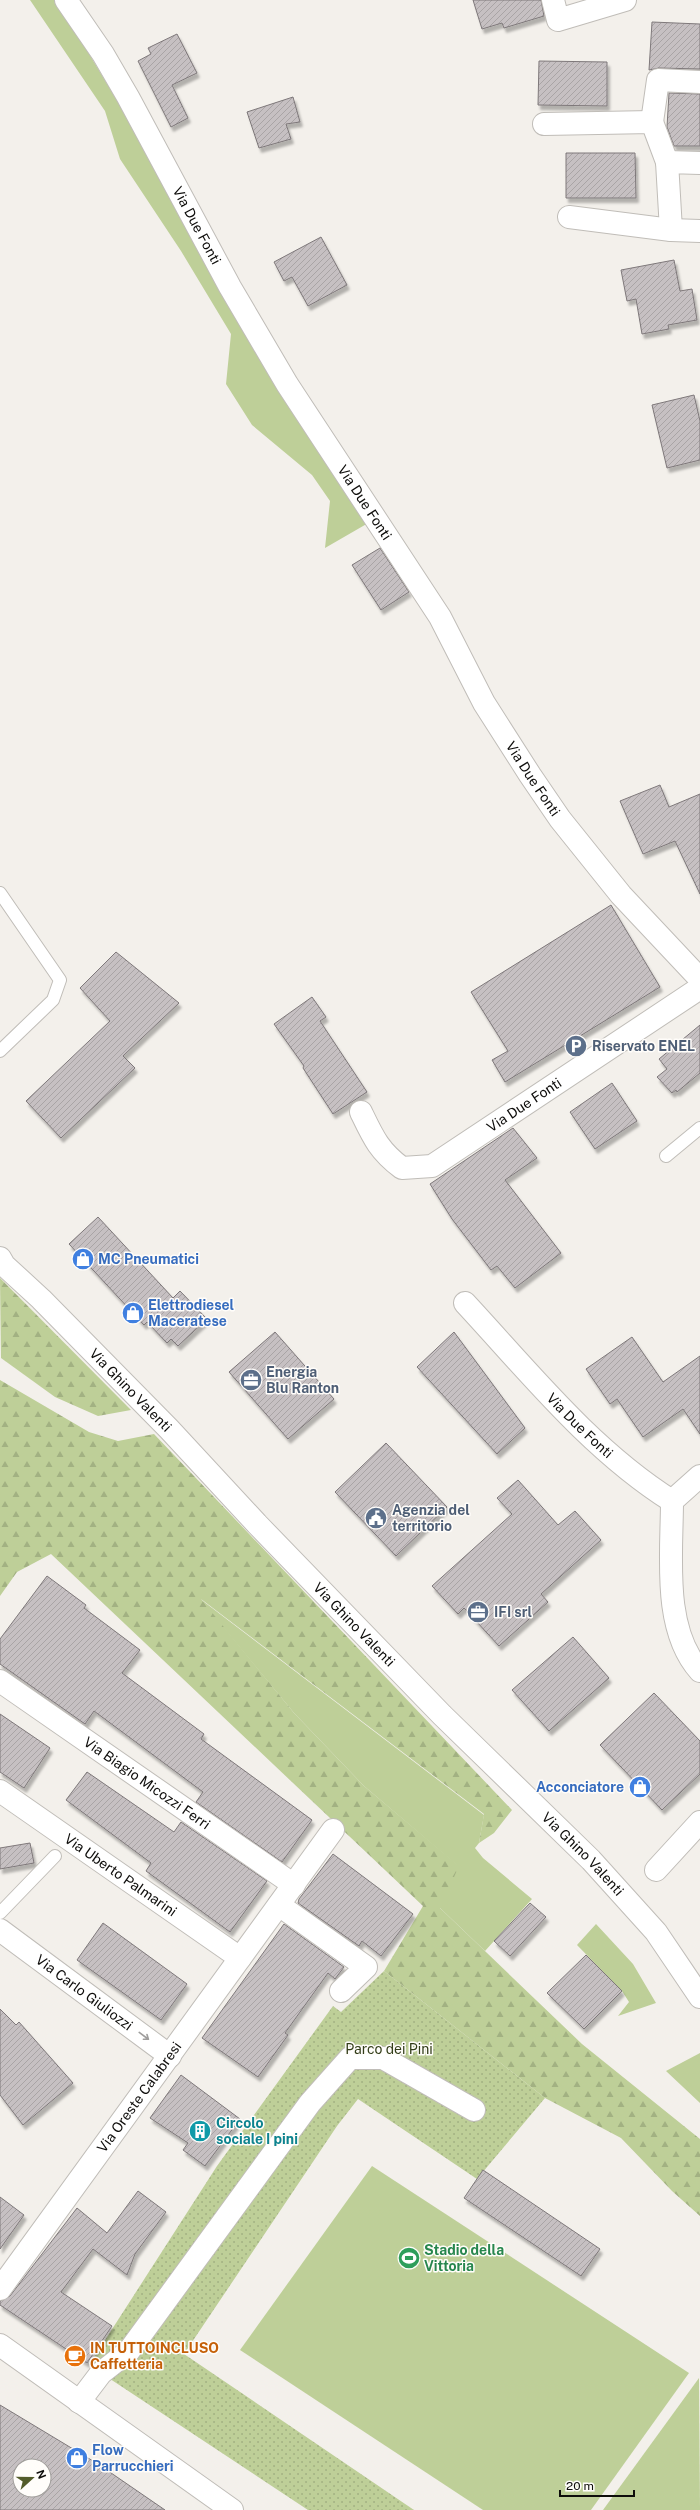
<svg xmlns="http://www.w3.org/2000/svg" width="700" height="2510" font-family="'Public Sans',sans-serif">
<defs>
<pattern id="forest-firs" width="22" height="20" patternUnits="userSpaceOnUse"><rect width="22" height="20" fill="#becf98"/><path d="M5 1l3.5 6h-7zM16 11l3.5 6h-7z" fill="#a2b182"/></pattern>
<pattern id="park-dots" width="8" height="8" patternUnits="userSpaceOnUse"><rect width="8" height="8" fill="#becf98"/><path d="M2 2h.1M6 6h.1" fill="none" stroke="#a2b182" stroke-width="1.8" stroke-linecap="round"/></pattern>
<pattern id="building-hatch" width="6" height="6" patternUnits="userSpaceOnUse"><rect width="6" height="6" fill="#c6c0c2"/><path d="M-1 1l2-2M0 6l6-6M5 7l2-2" fill="none" stroke="#a9a4a5"/></pattern>
<filter id="shadow"><feDropShadow dx="2.5" dy="4.5" stdDeviation="1" flood-color="#0004"/></filter>
</defs>
<rect width="100%" height="100%" fill="#f3f0eb"/>
<g fill="#becf98">
<path d="M30,0H56L58,2L370,522L325,548L330,501L312,475L252,425L226,384L231,334L181,251L120,159L105,111Z"/>
<path d="M199,1598L484,1815L479,1843L475,1848L483,1858L532,1899L485,1951L439,1907L458,1866L364,1786L294,1713Z"/>
<path d="M596,1924L633,1964L656,2003L618,2016L629,2002L622,1991L577,1945Z"/>
<path d="M700,2053V2103L666,2071Z"/>
<path d="M372,2166L689,2373L591,2510H483L240,2350Z"/>
<path d="M699,2378L700,2510H603Z"/>
</g>
<g fill="url(#forest-firs)">
<path d="M0,1278L131,1410L98,1416L55,1397L1,1358Z"/>
<path d="M0,1380L89,1432L118,1441L154,1434L512,1810L494,1833L479,1843L484,1814L201,1599L294,1713L364,1786L459,1866L440,1908L582,2044L700,2139V2216L672,2191L621,2138L545,2098L384,1971L423,1906L51,1554L17,1572L0,1596Z"/>
</g>
<path fill="url(#park-dots)" d="M384,1971L545,2098L477,2179L358,2099L337,2126L184,2354L414,2510H308L89,2365L217,2166L333,2006L341,2012Z"/>
<g fill="url(#building-hatch)" stroke="#7e787a" fill-rule="evenodd" filter="url(#shadow)">
<path d="M473,0H541L544,16L504,28L502,23L482,29Z"/>
<path d="M652,22L700,24V69L659,68L649,70Z"/>
<path d="M177,34L197,73L172,85L188,118L171,127L138,61L151,54L148,48Z"/>
<path d="M539,61L607,62V106L538,105Z"/>
<path d="M669,93L700,94V146H674L667,127Z"/>
<path d="M293,97L300,122L286,124L291,139L259,148L247,112Z"/>
<path d="M566,153H635L636,198H566Z"/>
<path d="M321,237L347,285L308,306L292,277L284,281L274,262Z"/>
<path d="M674,260L680,291L692,289L697,320L668,325L669,329L642,334L636,299L627,301L621,270Z"/>
<path d="M694,395L700,421V460L667,468L652,405Z"/>
<path d="M380,548L409,592L381,610L352,565Z"/>
<path d="M660,785L669,807L700,794V894L675,841L643,854L620,801Z"/>
<path d="M611,905L660,987L505,1082L492,1060L508,1051L471,992Z"/>
<path d="M116,952L179,1003L123,1056L135,1068L61,1138L26,1101L110,1021L80,988Z"/>
<path d="M312,997L326,1017L320,1021L367,1092L333,1114L303,1068L304,1066L274,1024Z"/>
<path d="M700,1025V1073L677,1092L676,1090L672,1093L657,1077L667,1069L659,1059Z"/>
<path d="M612,1083L637,1121L595,1149L570,1112Z"/>
<path d="M513,1128L537,1158L505,1180L561,1253L515,1288L497,1266L491,1270L452,1219L430,1184Z"/>
<path d="M98,1217L173,1298L180,1291L207,1319L178,1346L171,1339L167,1343L147,1322L144,1325L69,1244Z"/>
<path d="M275,1332L334,1399L288,1439L229,1372Z"/>
<path d="M454,1332L525,1428L497,1454L417,1367Z"/>
<path d="M632,1337L663,1382L700,1356V1434L683,1409L643,1437L617,1399L610,1404L586,1369Z"/>
<path d="M386,1443L447,1507L396,1556L335,1492Z"/>
<path d="M518,1480L558,1525L575,1511L601,1540L541,1594L548,1602L499,1646L464,1608L458,1614L432,1586L512,1514L497,1498Z"/>
<path d="M47,1576L86,1605L84,1608L140,1650L122,1673L204,1734L201,1739L312,1820L282,1862L196,1802L203,1792L94,1711L85,1724L0,1664V1639Z"/>
<path d="M573,1637L609,1678L549,1731L512,1690Z"/>
<path d="M654,1693L700,1741V1774L662,1810L600,1745Z"/>
<path d="M0,1714L50,1748L24,1788L0,1772Z"/>
<path d="M87,1772L174,1832L181,1822L267,1881L230,1932L146,1871L151,1863L66,1800Z"/>
<path d="M30,1843L34,1863L0,1869V1848Z"/>
<path d="M333,1854L413,1914L381,1956L362,1941L359,1946L298,1903L299,1899Z"/>
<path d="M530,1903L546,1917L510,1956L494,1941Z"/>
<path d="M103,1923L187,1984L161,2020L77,1960Z"/>
<path d="M284,1924L344,1967L335,1979L328,1973L285,2033L288,2035L258,2077L202,2038Z"/>
<path d="M586,1955L622,1991L584,2029L547,1993Z"/>
<path d="M0,2009L16,2025L19,2022L73,2083L23,2125L0,2095Z"/>
<path d="M181,2075L240,2119L205,2166L183,2150L188,2143L150,2118Z"/>
<path d="M483,2170L600,2249L581,2276L464,2198Z"/>
<path d="M138,2191L166,2212L135,2254L127,2275L93,2249L61,2292L112,2326L87,2363L0,2305V2301L10,2296L77,2208L107,2233Z"/>
<path d="M0,2197L24,2215L0,2249Z"/>
<path d="M0,2405L98,2464L165,2510H0ZM20,2466H44V2490H20Z"/>
</g>
<g fill="none" stroke-linecap="round" stroke-linejoin="round">
<g stroke="#c0bdb8" stroke-width="14">
<g id="lane">
<path d="M0,893L60,980L53,1000L0,1051"/>
<path d="M666,1156L700,1128"/>
<path d="M0,1913L55,1856"/>
</g>
</g>
<g stroke="#c0bdb8" stroke-width="24">
<g id="street">
<path id="s1" d="M66,0L103,54L128,97L230,287L287,384L440,617L484,703L530,775L560,819L621,895L700,979"/>
<path d="M553,0L558,20L625,0"/>
<path d="M652,122L658,80L700,82"/>
<path d="M544,124L652,122L667,162"/>
<path d="M569,217L671,230L700,231"/>
<path d="M671,230L667,162L700,163"/>
<path id="s2" d="M361,1112C373,1137 379,1151 402,1168L432,1166L700,988"/>
<path id="s3" d="M465,1303C529,1372 591,1450 672,1501"/>
<path d="M700,1476L672,1501C672,1554 662,1629 700,1671"/>
<path id="s4" d="M0,1681L294,1885"/>
<path id="s5" d="M0,1791L240,1958"/>
<path d="M656,1870L700,1822"/>
<path d="M279,1905L366,1967L341,1991"/>
<path id="s6" d="M0,1930L170,2056"/>
<path id="s7" d="M0,2289L333,1830"/>
<path d="M79,2402L101,2373L129,2351L310,2103L350,2058H383L474,2110"/>
</g>
</g>
<g stroke="#c0bdb8" stroke-width="24">
<g id="secondary">
<path id="s8" d="M0,1258L4,1265L41,1299L169,1429L257,1524L442,1715L591,1860L656,1932L700,1997"/>
<path d="M0,2345L232,2510"/>
</g>
</g>
<use href="#lane" stroke="#fff" stroke-width="12"/>
<use href="#street" stroke="#fff" stroke-width="22"/>
<use href="#secondary" stroke="#fff" stroke-width="22"/>
</g>
<defs><path id="oneway-shaft" d="M-6 0H5M1.5-3L5.5 0L1.5 3" fill="none" stroke-width="1.6" stroke-linecap="round" stroke-linejoin="round"/></defs>
<use stroke="#9f9e9d" href="#oneway-shaft" transform="translate(144 2036) rotate(37)"/>
<defs>
<g id="parking-disc" transform="scale(1.15)"><circle r="9.5" fill="#5c6f8a" stroke="#fffdfa"/><path d="M-3.5-5.5H1a3.5 3.5 0 0 1 0 7H-1V5.5H-3.5ZM-1-3.4V-.6H.8a1.4 1.4 0 0 0 0-2.8Z" fill="#fff"/></g>
<g id="shop-disc" transform="scale(1.15)"><circle r="9.5" fill="#3f7fe0" stroke="#fffdfa"/><path d="M-5-2.5h2.3a2.7 3.5 0 0 1 5.4 0H5L5.5 6h-11ZM-1.5-2.5h3a1.5 2.3 0 0 0-3 0Z" fill="#fff"/></g>
<g id="office-disc" transform="scale(1.15)"><circle r="9.5" fill="#5c6f8a" stroke="#fffdfa"/><path d="M-6-3h4V-5.5h4V-3h4V5H-6ZM-1-4.5V-3h2v-1.5ZM-6 0V1H6V0Z" fill="#fff"/></g>
<g id="civic-disc" transform="scale(1.15)"><circle r="9.5" fill="#5c6f8a" stroke="#fffdfa"/><path d="M-.6-6.5H3V-4.5H.6V-3L4-1V1h2V6H-6V1h2V-1L-.6-3ZM-1.2 2.5V6h2.4V2.5Z" fill="#fff"/></g>
<g id="building-disc" transform="scale(1.15)"><circle r="9.5" fill="#0f9aa8" stroke="#fffdfa"/><path d="M-4-6H4V6H1V3H-1V6H-4ZM-2.5-4.3h1.7v1.8h-1.7ZM.8-4.3h1.7v1.8H.8ZM-2.5-1h1.7V.8h-1.7ZM.8-1h1.7V.8H.8Z" fill="#fff"/></g>
<g id="stadium-disc" transform="scale(1.15)"><circle r="9.5" fill="#2e9e5b" stroke="#fffdfa"/><path d="M0-5a6.5 5 0 1 0 0 10a6.5 5 0 1 0 0-10ZM-3.5-1.8h7v3.6h-7Z" fill="#fff"/></g>
<g id="cafe-disc" transform="scale(1.15)"><circle r="9.5" fill="#e8710a" stroke="#fffdfa"/><path d="M-5.5-4.5H6V0H3Q3 3.5 0 3.5H-2.5Q-5.5 3.5-5.5 0ZM3-3.2v2h1.7v-2ZM-6 4.5H4V6H-6Z" fill="#fff"/></g>
</defs>
<g fill-rule="evenodd">
<use href="#parking-disc" x="576" y="1046"/>
<use href="#shop-disc" x="83" y="1259"/>
<use href="#shop-disc" x="133" y="1313"/>
<use href="#office-disc" x="251" y="1380"/>
<use href="#civic-disc" x="376" y="1518"/>
<use href="#office-disc" x="478" y="1612"/>
<use href="#shop-disc" x="640" y="1787"/>
<use href="#building-disc" x="200" y="2131"/>
<use href="#stadium-disc" x="409" y="2258"/>
<use href="#cafe-disc" x="75" y="2356"/>
<use href="#shop-disc" x="77" y="2458"/>
</g>
<g text-anchor="middle" dominant-baseline="central" stroke-width="3" stroke-linejoin="round" paint-order="stroke">
<g font-size="14" fill="#0e0d0b" stroke="#fffdfa">
<text stroke="none"><textPath href="#s1" startOffset="261">Via Due Fonti</textPath></text>
<text stroke="none"><textPath href="#s1" startOffset="585">Via Due Fonti</textPath></text>
<text stroke="none"><textPath href="#s1" startOffset="909">Via Due Fonti</textPath></text>
<text stroke="none"><textPath href="#s2" startOffset="211">Via Due Fonti</textPath></text>
<text stroke="none"><textPath href="#s8" startOffset="186">Via Ghino Valenti</textPath></text>
<text stroke="none"><textPath href="#s3" startOffset="168">Via Due Fonti</textPath></text>
<text stroke="none"><textPath href="#s8" startOffset="510">Via Ghino Valenti</textPath></text>
<text stroke="none"><textPath href="#s4" startOffset="179">Via Biagio Micozzi Ferri</textPath></text>
<text stroke="none"><textPath href="#s8" startOffset="834">Via Ghino Valenti</textPath></text>
<text stroke="none"><textPath href="#s5" startOffset="147">Via Uberto Palmarini</textPath></text>
<text stroke="none"><textPath href="#s6" startOffset="105">Via Carlo Giuliozzi</textPath></text>
<text stroke="none"><textPath href="#s7" startOffset="237">Via Oreste Calabresi</textPath></text>
</g>
<g font-size="14" font-weight="bold" fill="#4e5e75" stroke="#fffdfa" text-anchor="start">
<text x="592" y="1046">Riservato ENEL</text>
<text x="266" y="1372">Energia<tspan x="266" dy="16">Blu Ranton</tspan></text>
<text x="392" y="1510">Agenzia del<tspan x="392" dy="16">territorio</tspan></text>
<text x="494" y="1612">IFI srl</text>
</g>
<g font-size="14" font-weight="bold" fill="#366cbe" stroke="#fffdfa" text-anchor="start">
<text x="98" y="1259">MC Pneumatici</text>
<text x="148" y="1305">Elettrodiesel<tspan x="148" dy="16">Maceratese</tspan></text>
<text x="624" y="1787" text-anchor="end">Acconciatore</text>
<text x="92" y="2450">Flow<tspan x="92" dy="16">Parrucchieri</tspan></text>
</g>
<g font-size="14" fill="#323d19" stroke="#fffdfa">
<text x="389" y="2049">Parco dei Pini</text>
</g>
<g font-size="14" font-weight="bold" fill="#0d838f" stroke="#fffdfa" text-anchor="start">
<text x="216" y="2123">Circolo<tspan x="216" dy="16">sociale I pini</tspan></text>
</g>
<g font-size="14" font-weight="bold" fill="#27864d" stroke="#fffdfa" text-anchor="start">
<text x="424" y="2250">Stadio della<tspan x="424" dy="16">Vittoria</tspan></text>
</g>
<g font-size="14" font-weight="bold" fill="#c56008" stroke="#fffdfa" text-anchor="start">
<text x="90" y="2348">IN TUTTOINCLUSO<tspan x="90" dy="16">Caffetteria</tspan></text>
</g>
</g>
<g transform="translate(32 2478) rotate(69)"><circle r="19" fill="#fffdfa" stroke="#9f9d9a"/>
<path d="M0-3L7 15L0 10L-7 15Z" fill="#535c2b"/>
<text y="-6" font-size="11" font-weight="bold" text-anchor="middle" fill="#0e0d0b">N</text>
</g>
<path d="M560 2490v6h74v-6" fill="none" stroke="#0e0d0b" stroke-width="2"/>
<text x="566" y="2490" font-size="12" fill="#0e0d0b" stroke="#fffdfa" stroke-width="3" paint-order="stroke">20 m</text>
</svg>
